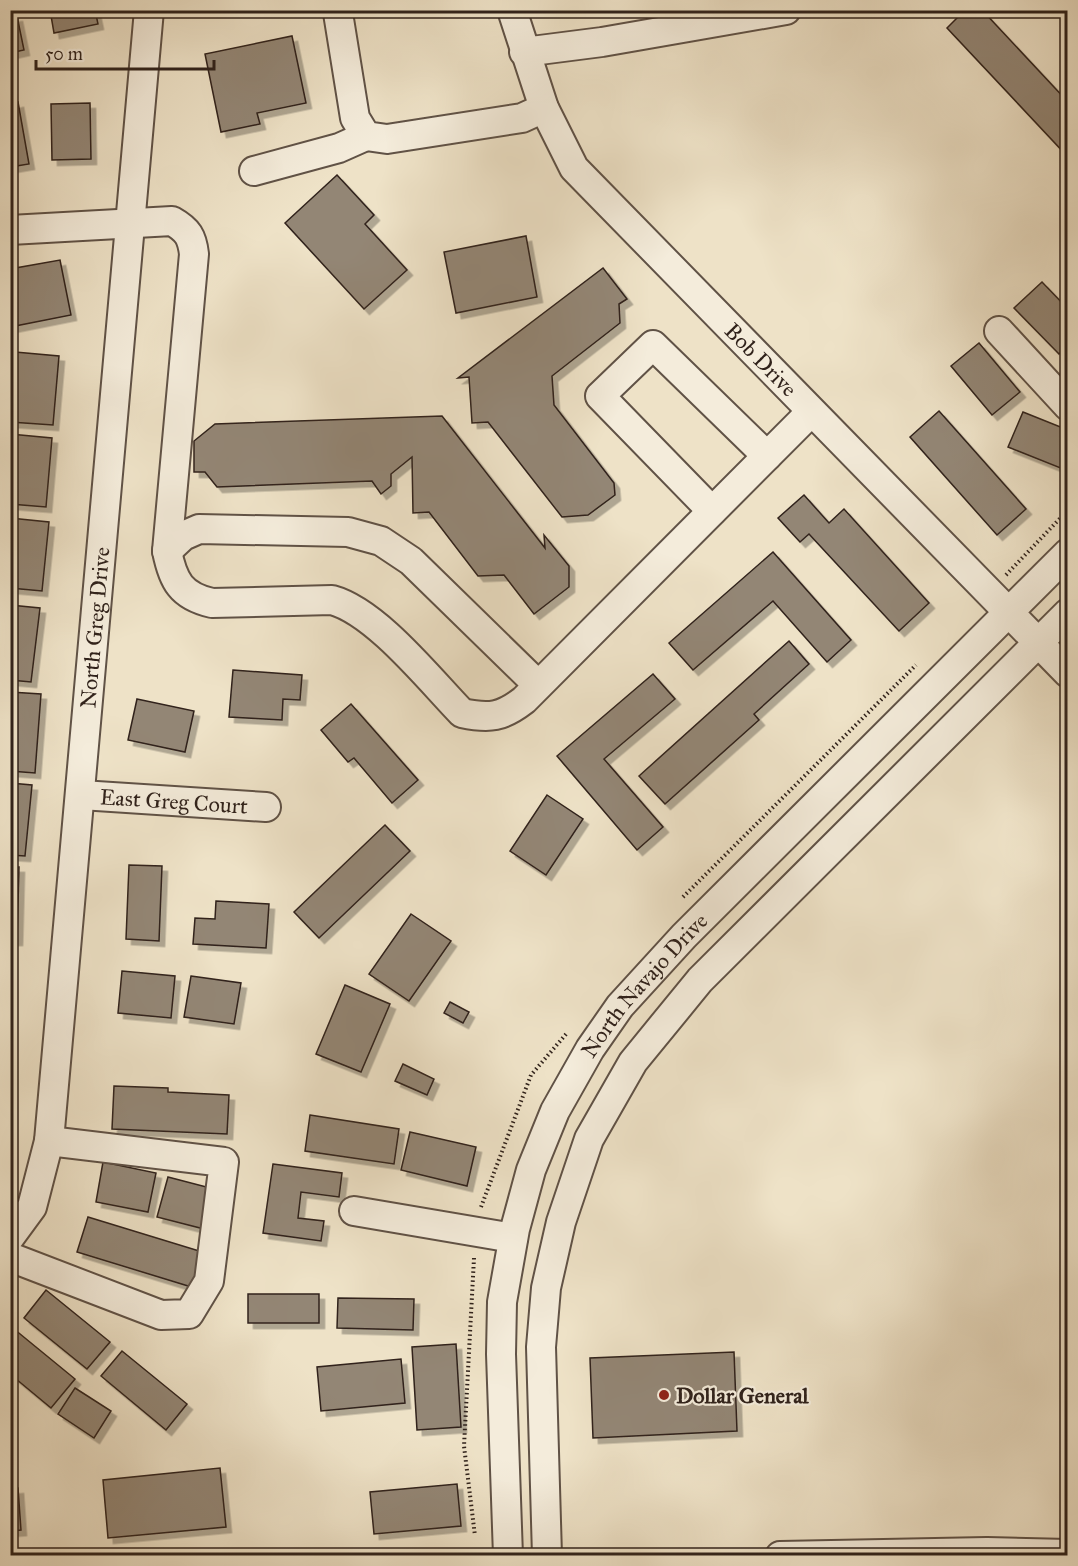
<svg xmlns="http://www.w3.org/2000/svg" width="1078" height="1566" font-family="'IM FELL Great Primer',serif">
<defs>
<filter id="shadow"><feDropShadow dx="5.5" dy="5.5" stdDeviation="0" flood-color="#0004"/></filter>
</defs>
<rect width="100%" height="100%" fill="#eee2c7"/>
<filter id="stains"><feTurbulence type="fractalNoise" baseFrequency=".00333" numOctaves="4"/><feColorMatrix values="0 0 0 0 .2 0 0 0 0 .09 0 0 0 0 .02 0 0 0 .5 -.17"/></filter>
<radialGradient id="worn" r=".72"><stop offset=".6" stop-color="#630" stop-opacity="0"/><stop offset="1" stop-color="#630" stop-opacity=".3"/></radialGradient>
<g fill="#938674" stroke="#30221b" stroke-width="1.5" filter="url(#shadow)">
<path d="M50,10H95L98,24L54,33Z"/>
<path d="M965,10H982L1068,102V157L947,28Z"/>
<path d="M17,16L24,50L10,53V17Z"/>
<path d="M292,36L306,103L257,113L260,124L221,132L205,54Z"/>
<path d="M18,102L29,164L10,167V104Z"/>
<path d="M90,103L91,159L52,160L51,104Z"/>
<path d="M337,175L374,215L365,224L407,270L364,309L285,223Z"/>
<path d="M526,236L537,297L456,313L444,252Z"/>
<path d="M60,260L71,315L10,327V269Z"/>
<path d="M603,268L627,299L619,304L620,323L552,376L554,405L614,483L615,495L588,515L562,517L488,422L472,423L469,377L458,378Z"/>
<path d="M1042,282L1068,309V346L1059,354L1014,308Z"/>
<path d="M979,343L1020,392L992,415L951,366Z"/>
<path d="M15,352L59,356L53,425L10,422Z"/>
<path d="M939,411L1026,509L997,535L910,437Z"/>
<path d="M1023,412L1068,430V471L1008,447Z"/>
<path d="M442,416L545,548L544,535L569,566V587L534,614L504,575L478,576L429,512L413,513L412,457L391,474V486L381,494L372,481L217,487L205,472H194V441L215,424Z"/>
<path d="M10,434L52,438L46,507L10,504Z"/>
<path d="M804,495L829,523L844,509L929,603L899,631L809,534L800,542L778,518Z"/>
<path d="M10,518L49,522L42,591L10,588Z"/>
<path d="M773,552L851,640L827,662L773,601L693,670L669,643Z"/>
<path d="M10,605L40,608L31,682L10,680Z"/>
<path d="M789,641L809,664L754,714L759,720L665,804L639,776Z"/>
<path d="M233,670L302,675L300,700L283,699L282,720L229,717Z"/>
<path d="M653,674L675,699L604,759L663,827L637,850L557,756Z"/>
<path d="M10,692L41,694L35,773L10,771Z"/>
<path d="M137,699L194,711L185,752L128,740Z"/>
<path d="M351,704L418,780L392,803L354,758L348,762L321,730Z"/>
<path d="M10,783L32,785L25,856L10,855Z"/>
<path d="M547,795L583,819L546,875L510,851Z"/>
<path d="M385,825L410,851L319,938L294,912Z"/>
<path d="M129,865L162,866L159,941L126,939Z"/>
<path d="M10,867H19L17,940H10Z"/>
<path d="M216,901L269,904L266,948L193,944L195,918L215,919Z"/>
<path d="M411,914L451,941L409,1001L369,974Z"/>
<path d="M122,971L175,976L171,1018L118,1013Z"/>
<path d="M191,976L241,983L234,1024L184,1017Z"/>
<path d="M345,985L390,1004L361,1072L316,1054Z"/>
<path d="M450,1002L469,1012L463,1023L444,1013Z"/>
<path d="M403,1064L434,1079L427,1095L395,1081Z"/>
<path d="M114,1086L168,1088V1092L229,1095L227,1134L112,1129Z"/>
<path d="M310,1115L399,1129L394,1164L305,1151Z"/>
<path d="M410,1132L476,1147L467,1186L401,1170Z"/>
<path d="M103,1162L156,1173L148,1212L96,1202Z"/>
<path d="M273,1164L342,1173L339,1197L301,1192L298,1218L324,1221L321,1241L263,1233Z"/>
<path d="M168,1177L218,1190L208,1230L157,1217Z"/>
<path d="M88,1217L209,1254L198,1289L77,1252Z"/>
<path d="M46,1290L110,1342L87,1369L24,1318Z"/>
<rect x="248" y="1294" width="71" height="29"/>
<path d="M338,1298L414,1299L413,1330L337,1328Z"/>
<path d="M14,1329L75,1379L51,1408L10,1374V1333Z"/>
<path d="M456,1344L461,1427L417,1430L412,1347Z"/>
<path d="M122,1351L187,1404L166,1430L101,1376Z"/>
<path d="M734,1352L737,1431L593,1438L590,1358Z"/>
<path d="M401,1359L405,1403L321,1411L317,1367Z"/>
<path d="M75,1388L111,1411L94,1438L58,1414Z"/>
<path d="M220,1468L226,1527L108,1538L103,1480Z"/>
<path d="M457,1484L461,1526L374,1534L370,1492Z"/>
<path d="M18,1488L21,1530L10,1531V1489Z"/>
</g>
<g fill="none" stroke-linecap="round" stroke-linejoin="round">
<g stroke="#605246" stroke-width="32">
<g id="minor">
<path id="s1" d="M512,10L544,108L574,168L1068,673"/>
<path d="M338,13L355,118L366,136L387,139L522,118L544,108"/>
<path d="M524,52L602,42L786,10"/>
<path d="M254,171L339,148L366,136"/>
<path d="M10,230L172,221C188,230 192,237 194,254L167,551C173,581 181,596 212,603L332,600C376,612 429,679 462,713C490,719 502,717 524,700L811,412"/>
<path d="M999,331L1068,406"/>
<path d="M712,511L600,396L653,345L767,456"/>
<path d="M167,551L183,536L199,529L348,532L381,541L411,561L538,685"/>
<path id="s2" d="M81,795L266,807"/>
<path d="M354,1211L513,1238"/>
<path id="s3" d="M10,1237L32,1207L49,1141L149,10"/>
<path d="M10,1257L161,1315L189,1314L209,1281L224,1162L49,1141"/>
<path id="s4" d="M508,1556L501,1354L502,1302L515,1229L531,1170L555,1111L590,1049L620,1006L684,936L1068,553"/>
<path d="M547,1556L541,1347L546,1288L561,1222L589,1139L633,1062L700,980L1068,613"/>
<path d="M780,1556L987,1552L1068,1554"/>
</g>
</g>
<g stroke="#30221b" stroke-width="4" stroke-dasharray="1.5 3" stroke-linecap="butt">
<path d="M1006,575L1068,510"/>
<path d="M683,897L916,665"/>
<path d="M481,1207L531,1075L567,1033"/>
<path d="M474,1258L464,1446L475,1536"/>
</g>
<use href="#minor" stroke="#f4ecdb" stroke-width="28"/>
</g>
<circle fill="#8f2418" stroke="#f4ecdb" stroke-width="2" cx="664" cy="1395" r="6"/>
<g text-anchor="middle" dominant-baseline="central" stroke-width="4.5" stroke-linejoin="round" paint-order="stroke">
<g font-size="22" fill="#30221b" stroke="#f4ecdb">
<text stroke="none"><textPath href="#s1" startOffset="438">Bob Drive</textPath></text>
<text stroke="none"><textPath href="#s3" startOffset="621">North Greg Drive</textPath></text>
<text stroke="none"><textPath href="#s2" startOffset="93">East Greg Court</textPath></text>
<text stroke="none"><textPath href="#s4" startOffset="608">North Navajo Drive</textPath></text>
</g>
<g font-size="22" font-weight="bold" fill="#30221b" stroke="#f4ecdb" text-anchor="start">
<text x="676" y="1395">Dollar General</text>
</g>
</g>
<rect width="1078" height="1566" fill="none" stroke="#eee2c7" stroke-width="36"/>
<rect x="12" y="12" width="1054" height="1542" fill="none" stroke="#30221b" stroke-width="3"/>
<rect x="18" y="18" width="1042" height="1530" fill="none" stroke="#30221b" stroke-width="1.5"/>
<path d="M36 60v9h178v-9" fill="none" stroke="#30221b" stroke-width="3"/>
<text x="45" y="60" font-size="18" fill="#30221b" stroke="#f4ecdb" stroke-width="4.5" paint-order="stroke">50 m</text>
<rect width="100%" height="100%" filter="url(#stains)"/>
<rect width="100%" height="100%" fill="url(#worn)"/>
</svg>
